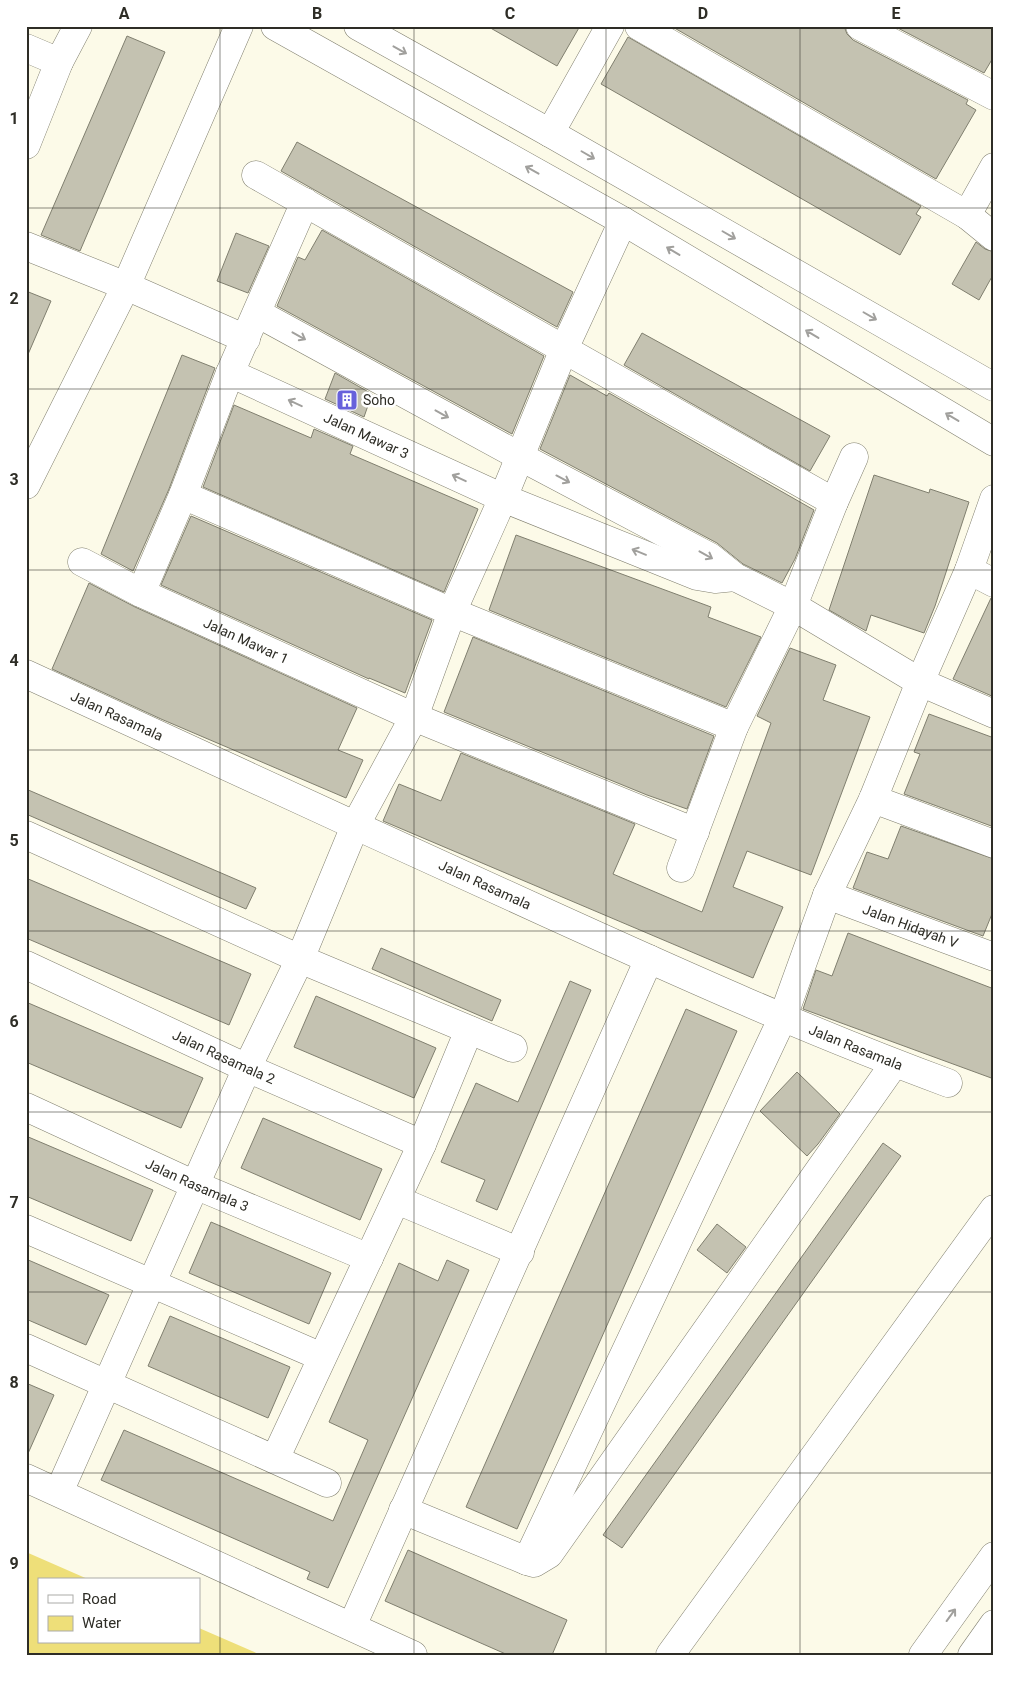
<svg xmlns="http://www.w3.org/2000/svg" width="1020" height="1681" font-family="Roboto,sans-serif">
<rect width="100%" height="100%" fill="#fcfae8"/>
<path fill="#eedf79" d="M26,1552L90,1580H39V1642H199V1628L261,1655H26Z"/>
<g fill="#c4c2b1" stroke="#807f6f">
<path d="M487,26H580L557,66Z"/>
<path d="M671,26H844L847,34L853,40L968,100L966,104L976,110L936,179Z"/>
<path d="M894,26H994V56L984,73Z"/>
<path d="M127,36L165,52L80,251L41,235Z"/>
<path d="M628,37L921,206L916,214L921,217L900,255L601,84Z"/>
<path d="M297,142L573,292L557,327L281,171Z"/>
<path d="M322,230L544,356L512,434L277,306L298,257L305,260Z"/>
<path d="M236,233L269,246L248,293L217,281Z"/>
<path d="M976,242L985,249L994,252V273L979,300L952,284Z"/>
<path d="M26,291L51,301L26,359Z"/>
<path d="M642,333L830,436L810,471L624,365Z"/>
<path d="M182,355L215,368L169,489L133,571L101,554Z"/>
<path d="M335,373L372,394L364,417L325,399Z"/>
<path d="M570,375L607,396L609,393L814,510L795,559L782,583L743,564L717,543L540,449Z"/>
<path d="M234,405L311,438L314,429L353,446L350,454L478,509L444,592L203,487Z"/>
<path d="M874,475L929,493L930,489L969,502L935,606L924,633L871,615L866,631L829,610Z"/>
<path d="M191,516L432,620L405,693L369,678V679L161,585Z"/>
<path d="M516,535L711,607L708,617L761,637L726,707L489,610Z"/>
<path d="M89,583L135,607L357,708L338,750L363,760L346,798L161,719L52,669Z"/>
<path d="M991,598H994V697L953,679Z"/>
<path d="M473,637L714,736L687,809L647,795L444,712Z"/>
<path d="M790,648L836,665L823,700L870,717L811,875L747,851L733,887L783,907L753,978L383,821L399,784L441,801L461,753L635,824L613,874L702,912L771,723L757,716Z"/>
<path d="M929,714L994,738V827L904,794L920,754L914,752Z"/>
<path d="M26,789L256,888L246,909L26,814Z"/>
<path d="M901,826L994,859V909L983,936L853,888L867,852L888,859Z"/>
<path d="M26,878L251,974L229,1025L26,938Z"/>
<path d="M848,933L994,989V1079L803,1009L816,970L832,976Z"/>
<path d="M381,948L501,1000L492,1021L372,969Z"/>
<path d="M570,981L591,990L497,1210L476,1201L485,1180L441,1162L476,1083L518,1102Z"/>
<path d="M316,996L436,1048L414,1098L294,1047Z"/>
<path d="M26,1002L203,1078L181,1128L26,1062Z"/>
<path d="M686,1009L737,1031L517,1529L466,1507Z"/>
<path d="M797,1072L840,1114L818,1144L807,1156L760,1111Z"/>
<path d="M263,1118L382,1169L360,1220L241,1168Z"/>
<path d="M26,1136L153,1190L131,1241L26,1196Z"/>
<path d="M883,1143L901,1156L622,1548L603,1535Z"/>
<path d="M211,1222L331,1273L309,1324L189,1273Z"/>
<path d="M717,1224L746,1247L727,1273L697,1250Z"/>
<path d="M26,1259L109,1295L86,1345L26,1319Z"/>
<path d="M447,1260L469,1270L328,1588L307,1579L310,1572L101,1480L124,1430L333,1521L368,1440L329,1422L378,1311L399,1263L438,1281Z"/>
<path d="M170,1316L290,1367L268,1418L148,1366Z"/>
<path d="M26,1383L54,1395L26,1458Z"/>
<path d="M408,1550L567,1620L552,1655H508L385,1601Z"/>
</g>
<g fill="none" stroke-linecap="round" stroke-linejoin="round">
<g stroke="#828070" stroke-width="29">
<g id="minor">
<path d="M275,26L623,221L994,442"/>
<path d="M358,26L550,133L994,387"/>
<path d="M639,26L967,215L994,167"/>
<path d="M860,26L994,96"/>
<path d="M26,48L59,62"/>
<path d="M550,133L610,26"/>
<path d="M26,145L59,62L78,26"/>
<path d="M256,175L834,502"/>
<path d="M967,215L994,237"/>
<path d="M26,246L126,286L246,339"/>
<path d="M257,313L519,456L710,557L735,577L793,606L920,682L994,714"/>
<path id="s1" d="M230,373L503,498L697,576L715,579L735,577"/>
<path d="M26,485L126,286L239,26"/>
<path d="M183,495L452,612L734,727"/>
<path id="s2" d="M82,562L141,593L414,717L695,832"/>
<path d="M969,570L994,583"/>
<path d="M141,593L183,495L230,373L305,202"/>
<path id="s3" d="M26,674C200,754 373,834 547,913C679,973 812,1033 948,1083"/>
<path d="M873,799L994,844"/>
<path d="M26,835L300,959L513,1048"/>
<path d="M681,868L734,727L793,606L834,502L854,457"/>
<path id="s4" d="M827,895L994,957"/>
<path id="s5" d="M26,965L247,1068L422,1144"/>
<path id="s6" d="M26,1107L195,1185L369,1258"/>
<path d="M397,1200L520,1252"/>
<path d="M26,1229L322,1357"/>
<path d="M26,1348L327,1483"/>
<path d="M275,1459L422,1144L469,1030"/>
<path d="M26,1478L413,1655"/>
<path d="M59,1492L247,1068L300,959L355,826L414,717L452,612L503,498L564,349L623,221"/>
<path d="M403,1510L527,1561L534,1563L549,1554L894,1064"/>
<path d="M527,1561L783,1017L827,895L873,799L920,682L969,570L994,499"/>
<path d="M352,1626L649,959"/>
<path d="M670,1655L994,1209"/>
<path d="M923,1655L994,1556"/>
<path d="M972,1655L994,1624"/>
</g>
</g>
<use href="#minor" stroke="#fff" stroke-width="28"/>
</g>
<defs><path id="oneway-shaft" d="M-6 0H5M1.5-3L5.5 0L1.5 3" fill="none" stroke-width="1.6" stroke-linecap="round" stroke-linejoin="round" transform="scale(1.25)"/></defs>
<g stroke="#a1a09d">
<use href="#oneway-shaft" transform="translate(400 50) rotate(29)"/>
<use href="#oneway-shaft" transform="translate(588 155) rotate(30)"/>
<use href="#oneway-shaft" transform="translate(532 170) rotate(-151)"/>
<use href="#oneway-shaft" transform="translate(729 235) rotate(30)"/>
<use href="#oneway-shaft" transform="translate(673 251) rotate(-149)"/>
<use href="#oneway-shaft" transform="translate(870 316) rotate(30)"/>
<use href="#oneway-shaft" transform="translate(812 334) rotate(-149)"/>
<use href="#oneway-shaft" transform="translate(299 336) rotate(29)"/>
<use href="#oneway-shaft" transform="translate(295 403) rotate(-155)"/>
<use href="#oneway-shaft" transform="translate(442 414) rotate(29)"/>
<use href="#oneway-shaft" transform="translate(952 417) rotate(-149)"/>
<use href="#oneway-shaft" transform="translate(459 478) rotate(-155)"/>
<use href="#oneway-shaft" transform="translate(563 479) rotate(28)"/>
<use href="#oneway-shaft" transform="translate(639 552) rotate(-158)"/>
<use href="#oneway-shaft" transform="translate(706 555) rotate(29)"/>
<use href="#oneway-shaft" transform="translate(951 1615) rotate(-54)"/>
</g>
<path fill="none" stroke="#2e2d26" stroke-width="1" stroke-opacity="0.55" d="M220,26V1655M414,26V1655M606,26V1655M800,26V1655M26,208H994M26,389H994M26,570H994M26,750H994M26,931H994M26,1112H994M26,1292H994M26,1473H994"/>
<defs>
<g id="building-square" transform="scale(1.125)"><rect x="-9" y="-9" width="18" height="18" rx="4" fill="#6761db" stroke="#fff"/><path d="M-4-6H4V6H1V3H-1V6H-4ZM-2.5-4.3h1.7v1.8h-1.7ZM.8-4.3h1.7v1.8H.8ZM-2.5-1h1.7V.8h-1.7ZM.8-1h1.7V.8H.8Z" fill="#fff"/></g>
</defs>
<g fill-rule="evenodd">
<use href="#building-square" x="347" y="400"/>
</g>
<g text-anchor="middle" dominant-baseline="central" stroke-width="5" stroke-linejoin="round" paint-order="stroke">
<g font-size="14" fill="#2e2d26" stroke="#fff" text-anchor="start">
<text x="363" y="400">Soho</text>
</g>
<g font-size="14" fill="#2e2d26" stroke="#fff">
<text stroke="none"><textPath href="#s1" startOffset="150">Jalan Mawar 3</textPath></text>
<text stroke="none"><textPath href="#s2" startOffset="182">Jalan Mawar 1</textPath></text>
<text stroke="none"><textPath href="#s3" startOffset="100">Jalan Rasamala</textPath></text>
<text stroke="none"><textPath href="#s3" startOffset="505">Jalan Rasamala</textPath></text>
<text stroke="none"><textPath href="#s4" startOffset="89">Jalan Hidayah V</textPath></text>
<text stroke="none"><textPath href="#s3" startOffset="910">Jalan Rasamala</textPath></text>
<text stroke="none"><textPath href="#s5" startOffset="218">Jalan Rasamala 2</textPath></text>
<text stroke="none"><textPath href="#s6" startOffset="188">Jalan Rasamala 3</textPath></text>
</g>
</g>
<rect width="1020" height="1681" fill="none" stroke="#ffffff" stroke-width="55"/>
<rect x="38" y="1578" width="162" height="65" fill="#ffffff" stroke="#ababa8"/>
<rect x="48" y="1595" width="25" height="8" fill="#ffffff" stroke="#ababa8"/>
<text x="82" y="1604" font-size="15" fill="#2e2d26">Road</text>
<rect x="48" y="1616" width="25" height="15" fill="#eedf79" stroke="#ababa8"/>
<text x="82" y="1628" font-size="15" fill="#2e2d26">Water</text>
<rect x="28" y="28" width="964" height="1626" fill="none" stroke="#2e2d26" stroke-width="2"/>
<g font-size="16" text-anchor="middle" font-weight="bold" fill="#2e2d26">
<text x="124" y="19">A</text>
<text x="317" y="19">B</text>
<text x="510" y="19">C</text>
<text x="703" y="19">D</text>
<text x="896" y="19">E</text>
<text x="14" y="124">1</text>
<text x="14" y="304">2</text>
<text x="14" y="485">3</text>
<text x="14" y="666">4</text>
<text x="14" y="846">5</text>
<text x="14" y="1027">6</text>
<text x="14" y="1208">7</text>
<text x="14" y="1388">8</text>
<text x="14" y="1569">9</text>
</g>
</svg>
